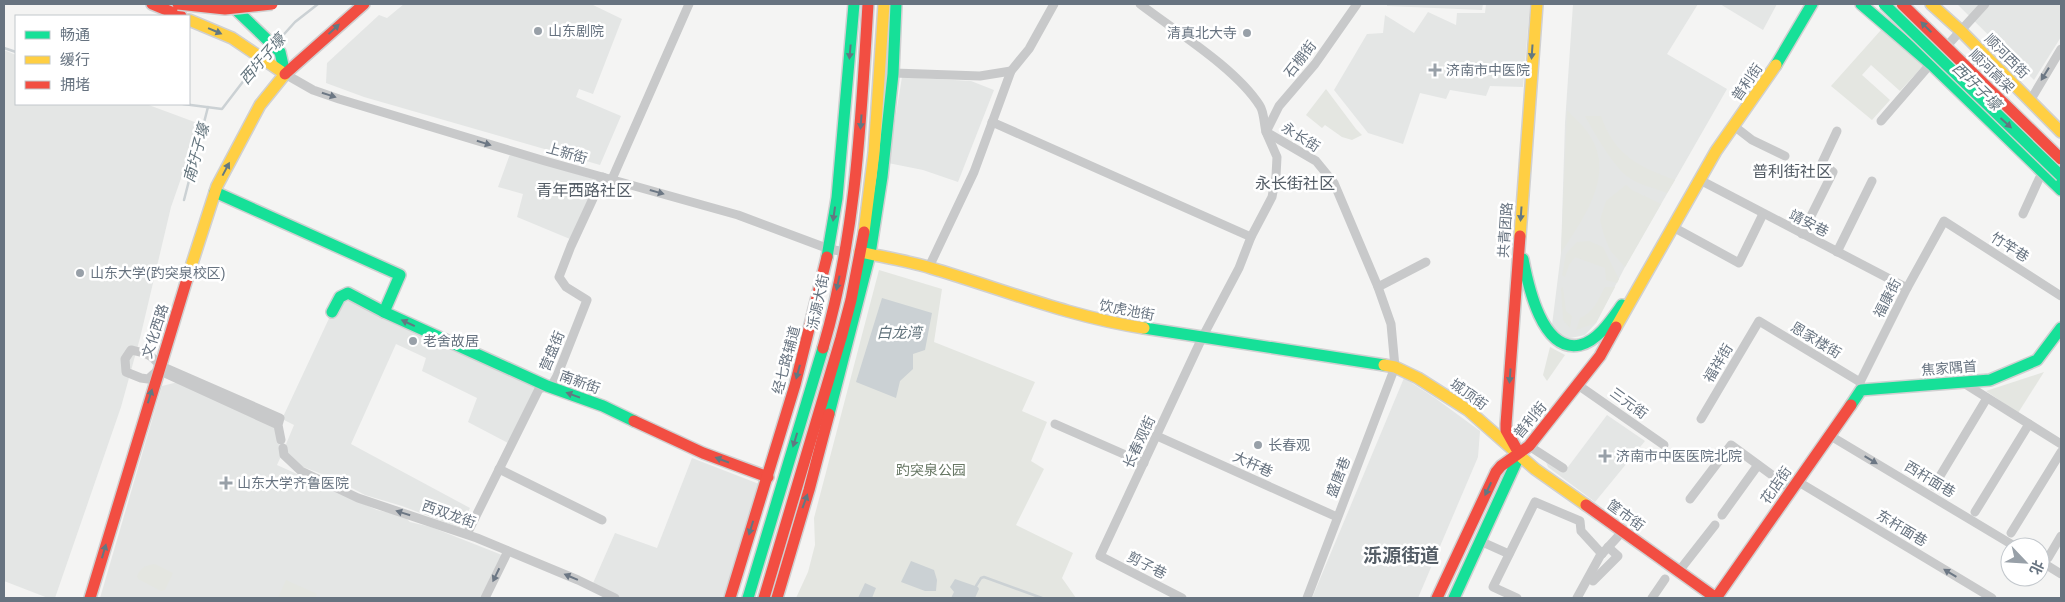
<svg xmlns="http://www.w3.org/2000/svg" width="2065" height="602" font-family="Arial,'Noto Sans SC',sans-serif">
<rect width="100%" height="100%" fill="#f4f4f3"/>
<g fill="#e4e6e5">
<path d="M404,4H591L622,19L593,94L579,89L576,97L621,116L600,165L364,97L326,83L327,63L379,15L387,18Z"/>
<path d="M1387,4H1483L1482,10L1387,6Z"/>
<path d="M1486,4H1530L1523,87L1490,86L1486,96L1450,90L1446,99L1420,93L1403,144L1368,133L1334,90L1367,34L1383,33L1385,15L1414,33L1428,12L1456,25L1457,13H1485Z"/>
<path d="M1573,4H1698L1667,54L1727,89L1625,267L1596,323L1585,335L1566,339L1556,335L1552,325L1561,253L1565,123Z"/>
<path d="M1720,4H1777L1763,30Z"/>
<path d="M1957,4H2061V37L2034,80Z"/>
<path d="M4,50L16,55V104H146L200,124L171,207L140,338L121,407L55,598H48L4,581Z"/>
<path d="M902,77L971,81L994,90L958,182L923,170L888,163Z"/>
<path d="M510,154L597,180L570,239L517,217L523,194L498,187Z"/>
<path d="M348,293L411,329L536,388L508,443L468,422L477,398L422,371L426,358L396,344L351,444L470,508L460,528L402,506L365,495L335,479L298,465L284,449L294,425L282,419L332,312Z"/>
<path d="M1404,378L1435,398L1480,431L1478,457L1418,598H1312Z"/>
<path d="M178,382L274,425L282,454L277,465L377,510L404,516L410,522L431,527L502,555L480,598H100L162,386Z"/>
<path d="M1607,415L1645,441L1595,502L1548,467L1542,452L1568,467Z"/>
<path d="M692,458L759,484L724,598H608L590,590L615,533L657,548Z"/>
</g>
<g fill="#e4e6e1">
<path d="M1881,30L1923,66L1900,91L1871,65L1862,75L1890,100L1872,120L1831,86Z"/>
<path d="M1326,89L1356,129L1362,135L1352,140L1342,137L1325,125L1322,128L1306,115Z"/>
<path d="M1567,110C1575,119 1584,126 1590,136C1616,176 1582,220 1561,253Z"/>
<path d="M1585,116H1601C1614,155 1639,167 1675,180L1667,193C1655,188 1639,185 1628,177C1613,166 1594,132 1585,116Z"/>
<path d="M1626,185L1632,190L1661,204L1625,267L1610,250L1604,235L1600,220L1606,201Z"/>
<path d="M1589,241L1603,247L1619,279L1617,283L1606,280L1605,268L1575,257L1569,265L1565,277L1562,275L1566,254L1577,242Z"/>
<path d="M879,270L942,289L934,342L1035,382L1022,411L1047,422L1031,461L1044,469L1016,525L1073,553L1062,578L1076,598H796L808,572L815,545L814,518Z"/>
<path d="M1563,287L1566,311L1572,316L1570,328L1563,320L1561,288Z"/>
<path d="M1605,287H1615L1596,323L1576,330L1580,318C1593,313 1599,299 1605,287Z"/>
<path d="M1550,347L1565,355L1547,381L1543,375Z"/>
<path d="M2044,372L2018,413L1986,391Z"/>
<path d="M155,564L173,573L165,590L161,591L138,579L137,576C141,568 145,565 155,564Z"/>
<path d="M286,580L317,594L315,598H278Z"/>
</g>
<g fill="#cbd1d4">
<path d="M882,298L932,313L925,350L913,354V369L900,381L896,398L856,382Z"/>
<path d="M911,561L934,570L937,580L936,591H925L901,582Z"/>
<path d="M955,579L978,587L979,589L975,598H951L954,592L950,587Z"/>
<path d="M865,583L876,588L872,598H858Z"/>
</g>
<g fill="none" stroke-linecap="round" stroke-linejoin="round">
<g stroke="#cbd1d4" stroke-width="2.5">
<path d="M277,42L295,22L318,4"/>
<path d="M4,48L16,52"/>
<path d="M183,104L222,109L258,62"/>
<path d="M184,200L208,107"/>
<path d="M976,586L981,578L984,577L1042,598"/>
</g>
<g stroke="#d0d0d1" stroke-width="14">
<g id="fast">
<path d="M230,4L280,52L285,74"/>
<path d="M1861,4L1932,65L2061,190"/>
<path d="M1776,65L1812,4"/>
<path d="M215,192L400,275L384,312L348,293L340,297L332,312"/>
<path d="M827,257L837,198L854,4"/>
<path d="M1523,259C1528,285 1542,353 1580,345C1598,341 1612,319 1622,305"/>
<path d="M384,312L547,386L603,406L634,421"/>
<path d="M1144,328L1384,365"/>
<path d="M1851,405L1861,390L1990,380L2037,360L2061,328"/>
<path d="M829,414L870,254L882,177L893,74L896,4"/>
<path d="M748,598L823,348"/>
<path d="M1454,598L1520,454"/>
</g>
</g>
<g stroke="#d0d0d1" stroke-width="14">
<g id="slow">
<path d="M1931,4L1961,31L2061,132"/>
<path d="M189,20L232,38L285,74"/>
<path d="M864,232L874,153L884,4"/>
<path d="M1520,236L1537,4"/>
<path d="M860,252C883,257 908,261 931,268C1002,289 1070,317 1144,328"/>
<path d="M187,279L217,186L260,105L285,74"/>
<path d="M1616,327L1716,151L1776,65"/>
<path d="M1384,365L1395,367L1418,378L1468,410L1535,469L1586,505"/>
</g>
</g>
<g stroke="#d0d0d1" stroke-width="14">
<g id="jam">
<path d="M152,4L181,16"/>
<path d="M285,74L364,4"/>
<path d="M823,348C856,236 861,120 868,4"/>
<path d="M634,421L703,453L768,477"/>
<path d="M1516,448L1506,430V424L1520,236"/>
<path d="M1586,505L1716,598L1851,405"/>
<path d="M90,598L187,279"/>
<path d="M730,598L795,385L827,257"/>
<path d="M764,598L841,338L851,300L864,232"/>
<path d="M777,598L809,490L829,414"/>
<path d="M1437,598L1496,472L1501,466L1529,446L1600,356L1616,327"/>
</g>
</g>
<g stroke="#c8c9ca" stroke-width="9">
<path d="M1140,4C1175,31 1236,68 1260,106C1264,112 1264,124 1266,132L1316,161L1334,183L1378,287L1391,324L1395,367L1307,598"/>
<path d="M1945,48L1985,4"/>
<path d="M894,73L980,76L1011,71"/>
<path d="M285,74L313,90L339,99L545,161L738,215L829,249L845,252"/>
<path d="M2030,101L2061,49"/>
<path d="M1881,121L1933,61"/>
<path d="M992,122L1251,237"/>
<path d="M1734,126L1752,140L1785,156"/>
<path d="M612,179L689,4"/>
<path d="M1700,180L1907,288"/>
<path d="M2023,214L2039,179L2046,171"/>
<path d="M1673,227L1739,263L1763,214"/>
<path d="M1802,234L1833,172L1822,163L1837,131"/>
<path d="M1837,252L1872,181"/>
<path d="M929,267L974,172L1011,71L1029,49L1054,4"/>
<path d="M1378,287L1426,262"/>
<path d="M1962,382L2061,444"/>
<path d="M1578,385L1664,445"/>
<path d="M1861,390L1860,382L1907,288L1944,221L2061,296"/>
<path d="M1701,419L1759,321L1860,382"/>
<path d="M1055,424L1144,463"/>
<path d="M278,425L158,370L148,379L141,378L126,372L125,359L131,350C144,353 152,354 159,365L280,418L278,425L281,440"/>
<path d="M1829,435L2016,547"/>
<path d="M1157,436L1337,517"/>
<path d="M1529,446L1563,468"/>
<path d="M283,448L284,455L301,471L358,498L477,538L578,580L615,598"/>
<path d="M499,469L602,520"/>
<path d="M1797,481L1992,598"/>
<path d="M1934,486L1987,398"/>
<path d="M1690,499L1731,445L1791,489"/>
<path d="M1975,512L2029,424"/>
<path d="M1722,515L1758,465"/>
<path d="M2011,533L2061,452"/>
<path d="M467,534L539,389L552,385L557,376L587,300L566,287L559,277L571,246L603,177"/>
<path d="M1480,541L1509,554"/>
<path d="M2048,558L2061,536"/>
<path d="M2040,561L2061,574"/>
<path d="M1679,571L1715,525"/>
<path d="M1593,581L1618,556L1608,547"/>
<path d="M485,598L508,551"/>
<path d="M1182,598L1100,556L1202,338L1239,268L1251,237L1272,197L1276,176L1277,157L1266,132L1279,106L1315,64L1357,4"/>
<path d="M1517,598L1493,587L1535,502L1580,521L1581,531L1602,554"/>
<path d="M1577,598L1600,556L1623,531"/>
<path d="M1652,598L1665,579"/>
</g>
<use href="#fast" stroke="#16e098" stroke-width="11"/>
<use href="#slow" stroke="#ffcf43" stroke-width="11"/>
<use href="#jam" stroke="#f24e42" stroke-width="11"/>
<g stroke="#d1d2d2" stroke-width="14" stroke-linecap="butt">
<path id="fast-bridge" d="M1884,4L2061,176"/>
</g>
<g stroke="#d1d2d2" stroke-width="14" stroke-linecap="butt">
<g id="jam-bridge">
<path d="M178,4L225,9L272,4"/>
<path d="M1902,4L2061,159"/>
</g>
</g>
<use href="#fast-bridge" stroke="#16e098" stroke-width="11"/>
<use href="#jam-bridge" stroke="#f24e42" stroke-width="11"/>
</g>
<defs><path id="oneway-solid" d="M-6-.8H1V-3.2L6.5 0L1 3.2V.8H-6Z" transform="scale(1.25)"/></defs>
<g fill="#637881">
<use href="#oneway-solid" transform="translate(1926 27) rotate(-136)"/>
<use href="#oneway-solid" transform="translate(334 29) rotate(-43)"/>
<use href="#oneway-solid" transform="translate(215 31) rotate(23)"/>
<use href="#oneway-solid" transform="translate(850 52) rotate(95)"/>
<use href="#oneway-solid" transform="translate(1532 52) rotate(94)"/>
<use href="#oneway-solid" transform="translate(861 122) rotate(94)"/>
<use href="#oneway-solid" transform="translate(2006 123) rotate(42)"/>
<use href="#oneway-solid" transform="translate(226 169) rotate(-62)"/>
<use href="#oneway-solid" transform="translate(834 214) rotate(98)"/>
<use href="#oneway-solid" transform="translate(1521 214) rotate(94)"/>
<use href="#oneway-solid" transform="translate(838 283) rotate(102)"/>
<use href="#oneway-solid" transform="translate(408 323) rotate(-155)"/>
<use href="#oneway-solid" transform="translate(798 372) rotate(105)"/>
<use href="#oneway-solid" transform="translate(1510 376) rotate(94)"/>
<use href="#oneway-solid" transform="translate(573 395) rotate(-160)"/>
<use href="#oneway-solid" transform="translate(150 396) rotate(-73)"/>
<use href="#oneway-solid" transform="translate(795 440) rotate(107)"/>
<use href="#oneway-solid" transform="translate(722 460) rotate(-159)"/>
<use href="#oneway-solid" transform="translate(1488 489) rotate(115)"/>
<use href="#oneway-solid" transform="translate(805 501) rotate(-70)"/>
<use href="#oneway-solid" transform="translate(751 528) rotate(107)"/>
<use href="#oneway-solid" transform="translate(104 551) rotate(-74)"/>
</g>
<g fill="#6c7784">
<use href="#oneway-solid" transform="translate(2045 74) rotate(122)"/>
<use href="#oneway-solid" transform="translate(329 95) rotate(18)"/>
<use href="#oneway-solid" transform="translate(484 143) rotate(17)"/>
<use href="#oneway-solid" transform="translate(657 192) rotate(16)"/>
<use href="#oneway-solid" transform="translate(1871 460) rotate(31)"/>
<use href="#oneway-solid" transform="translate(403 513) rotate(-163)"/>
<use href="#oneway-solid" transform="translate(1950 573) rotate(-149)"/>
<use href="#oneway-solid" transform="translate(496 575) rotate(116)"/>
<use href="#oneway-solid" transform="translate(571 577) rotate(-157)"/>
</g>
<g fill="#98a0a8" stroke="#fff" stroke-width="2">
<circle cx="538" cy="31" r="5"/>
<circle cx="1247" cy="33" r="5"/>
<path d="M1432.5 62.5h5v5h5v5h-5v5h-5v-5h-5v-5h5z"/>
<circle cx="80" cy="273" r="5"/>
<circle cx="413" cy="341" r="5"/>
<circle cx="1258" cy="445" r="5"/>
<path d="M1602.5 448.5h5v5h5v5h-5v5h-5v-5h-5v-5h5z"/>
<path d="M223.5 475.5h5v5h5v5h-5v5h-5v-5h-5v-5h5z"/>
</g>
<g text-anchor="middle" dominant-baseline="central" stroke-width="5" stroke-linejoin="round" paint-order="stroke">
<g font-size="14" fill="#677380" stroke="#fff" text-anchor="start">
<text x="548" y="31">山东剧院</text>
<text x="1237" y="33" text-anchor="end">清真北大寺</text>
<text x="1446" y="70">济南市中医院</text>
<text x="90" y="273">山东大学(趵突泉校区)</text>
<text x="423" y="341">老舍故居</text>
<text x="1268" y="445">长春观</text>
<text x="1616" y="456">济南市中医医院北院</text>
<text x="237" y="483">山东大学齐鲁医院</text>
</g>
<g font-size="14" fill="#677380" stroke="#fff">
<text transform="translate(2007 56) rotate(45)">顺河西街</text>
<text transform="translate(1300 59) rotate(-52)">石棚街</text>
<text transform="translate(1992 71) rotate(44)">顺河高架</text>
<text transform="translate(1747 82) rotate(-55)">普利街</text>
<text transform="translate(1301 137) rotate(32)">永长街</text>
<text transform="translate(567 153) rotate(16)">上新街</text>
<text transform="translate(1809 223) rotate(27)">靖安巷</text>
<text transform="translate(1505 230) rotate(-86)">共青团路</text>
<text transform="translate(2010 247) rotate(32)">竹竿巷</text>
<text transform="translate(1887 298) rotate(-63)">福康街</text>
<text transform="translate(818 302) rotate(-78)">泺源大街</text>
<text transform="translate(1127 310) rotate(11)">饮虎池街</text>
<text transform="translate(155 331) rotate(-72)">文化西路</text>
<text transform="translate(1816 340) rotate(31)">恩家楼街</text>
<text transform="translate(552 351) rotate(-67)">营盘街</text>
<text transform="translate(786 360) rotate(-75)">经七路辅道</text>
<text transform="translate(1718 363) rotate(-59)">福祥街</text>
<text transform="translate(1949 368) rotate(-4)">焦家隅首</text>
<text transform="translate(580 382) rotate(20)">南新街</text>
<text transform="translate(1469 394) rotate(36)">城顶街</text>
<text transform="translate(1629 403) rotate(36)">三元街</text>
<text transform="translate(1530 420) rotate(-50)">普利街</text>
<text transform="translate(1139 442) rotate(-65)">长春观街</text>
<text transform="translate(1253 464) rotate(24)">大杆巷</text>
<text transform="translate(1338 477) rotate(-69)">盛唐巷</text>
<text transform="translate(1930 479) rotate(31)">西杆面巷</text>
<text transform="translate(1776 485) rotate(-55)">花店街</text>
<text transform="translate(449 514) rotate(19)">西双龙街</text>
<text transform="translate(1626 515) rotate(36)">筐市街</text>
<text transform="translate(1902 528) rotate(31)">东杆面巷</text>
<text transform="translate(1147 565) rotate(27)">剪子巷</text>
</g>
<g font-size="14" fill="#687865" stroke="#fff">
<text x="931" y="470">趵突泉公园</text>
</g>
<g font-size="15" font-style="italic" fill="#63747d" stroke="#fff">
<text transform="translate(262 59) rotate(-49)">西圩子壕</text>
<text transform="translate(1977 86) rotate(44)">西圩子壕</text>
<text transform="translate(196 153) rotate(-75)">南圩子壕</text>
<text x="899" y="332">白龙湾</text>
</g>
<g font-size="16" fill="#545d66" stroke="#fff">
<text x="1792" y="171">普利街社区</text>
<text x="1295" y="183">永长街社区</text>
<text x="584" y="190">青年西路社区</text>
</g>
<g font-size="19" font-weight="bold" fill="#545d66" stroke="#fff">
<text x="1401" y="555">泺源街道</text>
</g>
</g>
<rect width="2065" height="602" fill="none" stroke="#677380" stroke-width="10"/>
<rect x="15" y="15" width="175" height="90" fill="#ffffff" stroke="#c2c7cc"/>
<rect x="25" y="31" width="25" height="8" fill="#16e098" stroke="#c2c7cc"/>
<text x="60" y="40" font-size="15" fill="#677380">畅通</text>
<rect x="25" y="56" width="25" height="8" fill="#ffcf43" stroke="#c2c7cc"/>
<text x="60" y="65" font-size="15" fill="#677380">缓行</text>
<rect x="25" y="81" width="25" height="8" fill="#f24e42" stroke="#c2c7cc"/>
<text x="60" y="90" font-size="15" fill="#677380">拥堵</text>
<g transform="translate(2025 562) rotate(115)"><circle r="24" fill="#ffffff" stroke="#c2c7cc"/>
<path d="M0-4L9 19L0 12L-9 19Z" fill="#98a0a8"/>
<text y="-8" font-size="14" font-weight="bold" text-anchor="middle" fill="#677380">北</text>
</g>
</svg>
